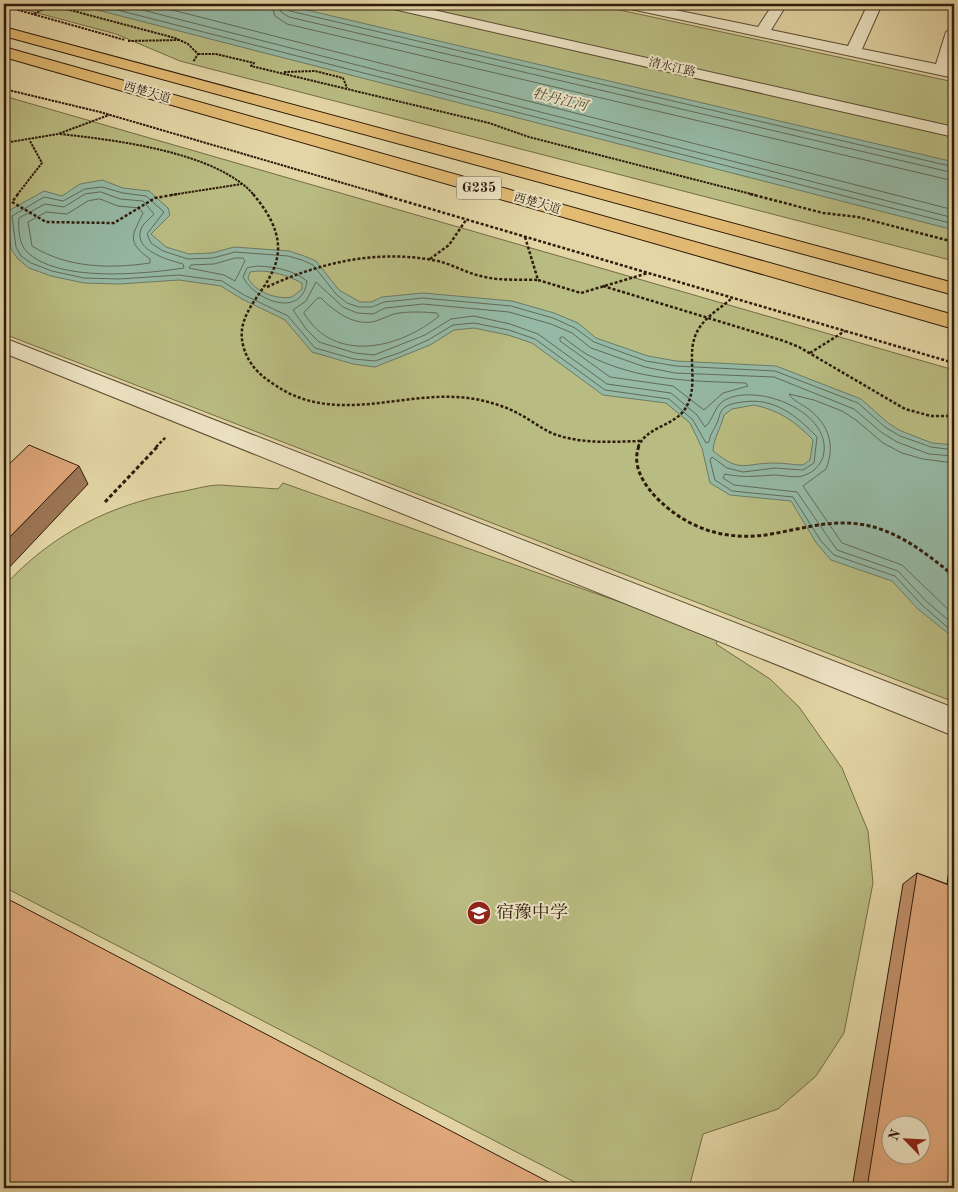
<svg xmlns="http://www.w3.org/2000/svg" width="958" height="1192" font-family="'Old Standard TT','Noto Serif SC',serif">
<rect width="100%" height="100%" fill="#e3d5a5"/>
<filter id="stains"><feTurbulence type="fractalNoise" baseFrequency=".004" numOctaves="4"/><feColorMatrix values="0 0 0 0 .2 0 0 0 0 .09 0 0 0 0 .02 0 0 0 .5 -.17"/></filter>
<radialGradient id="worn" r=".72"><stop offset=".6" stop-color="#630" stop-opacity="0"/><stop offset="1" stop-color="#630" stop-opacity=".3"/></radialGradient>
<g fill="#b9bc82" stroke="#746c46">
<path d="M4,4H592L954,82V261L180,61L116,34Z"/>
<path d="M4,96L954,370V702L4,334Z"/>
<path d="M283,483L719,637L716,644L770,679L799,707L842,768L868,831L873,883L844,1033L816,1076L778,1109L703,1134L689,1188H586L4,887V586C52,534 109,505 179,492C192,490 207,485 220,485C239,486 259,488 278,489Z"/>
</g>
<g fill="#95b9a5" stroke="#6c7a67" fill-rule="evenodd">
<path d="M74,4H281L954,162V230Z"/>
<path d="M102,180L123,188L149,191L168,208L170,215L151,234L166,247L189,254L212,253L234,247L289,251L304,256L316,261L339,290L360,302H371L382,297L423,293L512,301L554,313L578,323L596,338L648,356L676,361L776,366L861,399L888,423L901,431L932,443L954,445V638L918,609L892,581L831,560L817,544L791,501L730,495L710,483L702,448L690,423L666,403L603,395L532,343L508,335L474,328L454,330L430,345L375,367L353,364L312,352L285,320L242,299L221,286L179,280L119,284L84,283L51,276L29,268L18,259L11,249L6,215L10,210L44,191L62,196L80,184ZM259,271C273,271 289,276 302,283V289L292,297C277,300 255,292 248,278L250,272ZM754,405C779,410 796,422 813,440L810,460L803,465C794,465 785,463 775,463C743,463 742,474 713,451C714,437 721,428 724,415L732,409Z"/>
</g>
<g fill="none" stroke-linecap="round" stroke-linejoin="round">
<g stroke="#626a58" stroke-width="1">
<path d="M94,4L954,224"/>
<path d="M119,4L954,218"/>
<path d="M149,4L954,210"/>
<path d="M271,4L275,16L287,24L954,181"/>
<path d="M279,4L281,12L289,17L954,173"/>
<path d="M285,4L286,9L290,11L954,167"/>
<path d="M101,192L120,199L143,201L154,214C150,219 143,223 141,229C133,251 169,260 183,264L184,268C144,274 57,283 26,251C19,243 18,228 19,218L45,204L64,207L85,194Z"/>
<path d="M100,199L118,206L139,208L143,213C133,235 125,241 150,259V263C110,269 67,268 32,246L28,222L46,212L67,214L88,201Z"/>
<path d="M235,258H243L245,261L235,281L224,275L189,268L191,265L214,264Z"/>
<path d="M258,266C276,267 293,270 307,281C302,319 255,301 243,277L247,268Z"/>
<path d="M318,298H321C335,312 355,327 376,321C382,319 388,316 394,314C408,311 423,312 437,313L439,316C401,348 334,365 304,313Z"/>
<path d="M563,337C571,343 579,350 588,355C637,381 692,381 746,383L748,386L723,393L704,410L673,386L610,377L560,341V338Z"/>
<path d="M954,450L931,447L900,436L885,427L858,403L775,371L676,366L646,361L594,342L575,328L553,318L511,306L423,298L384,302L372,307H359L347,303L336,294L313,265L302,260L288,256L235,252L213,258L188,259L163,251L151,243L147,234L164,212L146,196L123,193L102,187L85,189L63,201L44,197L12,216L16,247L21,256L31,263L52,271L84,278L119,279L179,275L222,281L244,295L288,316L315,348L354,359L375,361L399,353L428,340L453,325L474,323L509,330L535,339L605,390L669,399L693,420L706,443L709,442C710,434 713,432 716,425C719,420 719,414 722,410C727,404 735,403 743,402C774,397 797,416 817,437L814,463L803,470L775,468L743,472L727,468L712,457L710,460L715,480L732,491L793,497L821,541L834,555L895,576L922,605L954,633"/>
<path d="M954,456L929,454L897,442L881,432L854,409L774,377L675,373L645,367L591,348L572,333L551,324L509,312L423,304L385,308L373,314L357,313L343,307L316,282L306,301L293,310L306,329L319,342L355,353L374,355L425,335L451,319L474,316L510,324L538,334L607,384L671,393L697,415L705,427C714,419 714,406 725,400C758,382 835,413 823,457C820,465 814,472 805,475C797,479 783,475 774,475C757,476 743,478 725,474L723,478L734,485L797,492L837,550L898,571L926,601L954,625"/>
<path d="M954,463L923,459L902,453L883,443L856,420L842,411L814,400L789,394C792,400 801,404 807,408C828,423 836,444 826,469L803,486L842,543L902,565L954,615"/>
</g>
<g stroke="#5b4a32" stroke-width="2">
<g id="minor">
<path d="M382,4H407L954,127V137L389,8Z"/>
<path d="M619,4H646L758,27L773,4H787L771,30L848,46L868,4H882L862,49L936,64L946,32L954,27V57L951,68H954V78L626,8Z"/>
<path d="M4,338L954,708V736L4,353Z"/>
</g>
</g>
<g stroke="#2e1b0b" stroke-width="2">
<g id="highway">
<path d="M4,27L954,283V295L4,36Z"/>
<path d="M4,47L954,315V329L4,57Z"/>
</g>
</g>
<g stroke="#2e1b0b" stroke-width="2" stroke-dasharray="2.5 1" stroke-linecap="butt">
<path d="M4,6L125,40"/>
<path d="M34,14L51,5L175,38L188,44L198,54L193,62"/>
<path d="M128,41L180,40"/>
<path d="M198,54H216L254,63L251,66L489,123L529,137L755,195"/>
<path d="M284,72L315,71L343,78L347,88"/>
<path d="M4,89L100,112L384,195"/>
<path d="M60,134C115,140 217,152 254,195"/>
<path d="M4,143L58,134L109,115"/>
<path d="M17,195L42,163L30,141"/>
<path d="M171,195L242,184"/>
</g>
<g stroke="#2e1b0b" stroke-width="2.5" stroke-dasharray="3 2" stroke-linecap="butt">
<path d="M18,194L12,202L46,222L114,223L155,198L178,194"/>
<path d="M253,194C320,273 230,293 243,345C247,362 258,374 272,383C336,429 406,387 475,399C491,402 507,407 521,415C532,421 542,429 554,434C581,444 611,442 640,441"/>
<path d="M380,194L954,363"/>
<path d="M750,194L823,213L858,217L954,242"/>
<path d="M525,237L538,280L581,293L648,273"/>
<path d="M430,259L449,245L466,220"/>
<path d="M603,286L784,341L799,347L905,409L931,416H954"/>
<path d="M267,287C321,262 378,249 438,261C454,265 468,274 485,277C502,281 520,279 538,280"/>
<path d="M810,353L845,331"/>
<path d="M156,447L166,437"/>
<path d="M638,447C646,427 674,426 685,409C701,384 684,354 698,330C706,316 721,308 732,298"/>
</g>
<g stroke="#2e1b0b" stroke-width="3" stroke-dasharray="4 2.5" stroke-linecap="butt">
<path d="M639,446C632,464 642,481 653,494C686,530 729,543 777,533C804,528 831,520 859,524C896,529 926,553 954,576"/>
<path d="M105,502L158,446"/>
</g>
<use href="#minor" fill="#ede4c4" fill-rule="evenodd"/>
<use href="#highway" fill="#e2ba72" fill-rule="evenodd"/>
</g>
<path fill="#c1906a" stroke="#2e1b0b" d="M954,835V1188H852L903,884L917,873L947,884Z"/>
<path fill="#9d7656" stroke="#2e1b0b" d="M79,466L88,484L4,573V543Z"/>
<g fill="#e0a87b" stroke="#2e1b0b" fill-rule="evenodd">
<path d="M29,445L79,466L4,543V469Z"/>
<path d="M917,873L954,887V1188H867ZM890,1124H920V1154H890Z"/>
<path d="M4,897L560,1188H4Z"/>
</g>
<defs>
<g id="school-disc" transform="scale(1.25)"><circle r="9.5" fill="#8f2418" stroke="#ede4c4"/><path d="M0-5L7-2L0 1L-7-2ZM-4 1L0 2.5L4 1V4Q0 6-4 4Z" fill="#fff"/></g>
</defs>
<g fill-rule="evenodd">
<use href="#school-disc" x="479" y="913"/>
</g>
<g text-anchor="middle" dominant-baseline="central" stroke-width="4" stroke-linejoin="round" paint-order="stroke">
<g font-size="12" fill="#2e1b0b" stroke="#ede4c4">
<text transform="translate(672 68) rotate(13)">清水江路</text>
<text transform="translate(147 93) rotate(16)">西楚大道</text>
<text transform="translate(537 204) rotate(16)">西楚大道</text>
</g>
<g font-size="14" font-style="italic" fill="#4d4a39" stroke="#ede4c4">
<text transform="translate(560 100) rotate(14)">牡丹江河</text>
</g>
<rect fill="#ede4c4" stroke="#675742" stroke-width="1" x="456.5" y="176.5" width="45" height="23" rx="4"/>
<g font-size="14" font-weight="bold" fill="#2e1b0b">
<text x="479" y="188">G235</text>
</g>
<g font-size="18" fill="#2e1b0b" stroke="#ede4c4" text-anchor="start">
<text x="496" y="913">宿豫中学</text>
</g>
</g>
<rect width="958" height="1192" fill="none" stroke="#e3d5a5" stroke-width="20"/>
<rect x="5" y="5" width="948" height="1182" fill="none" stroke="#2e1b0b" stroke-width="2.5"/>
<rect x="10" y="10" width="938" height="1172" fill="none" stroke="#2e1b0b"/>
<g transform="translate(906 1140) rotate(294)"><circle r="24" fill="#ede4c4" stroke="#a1947a"/>
<path d="M0-4L9 19L0 12L-9 19Z" fill="#8f2418"/>
<text y="-8" font-size="14" font-weight="bold" text-anchor="middle" fill="#2e1b0b">N</text>
</g>
<rect width="100%" height="100%" filter="url(#stains)"/>
<rect width="100%" height="100%" fill="url(#worn)"/>
</svg>
